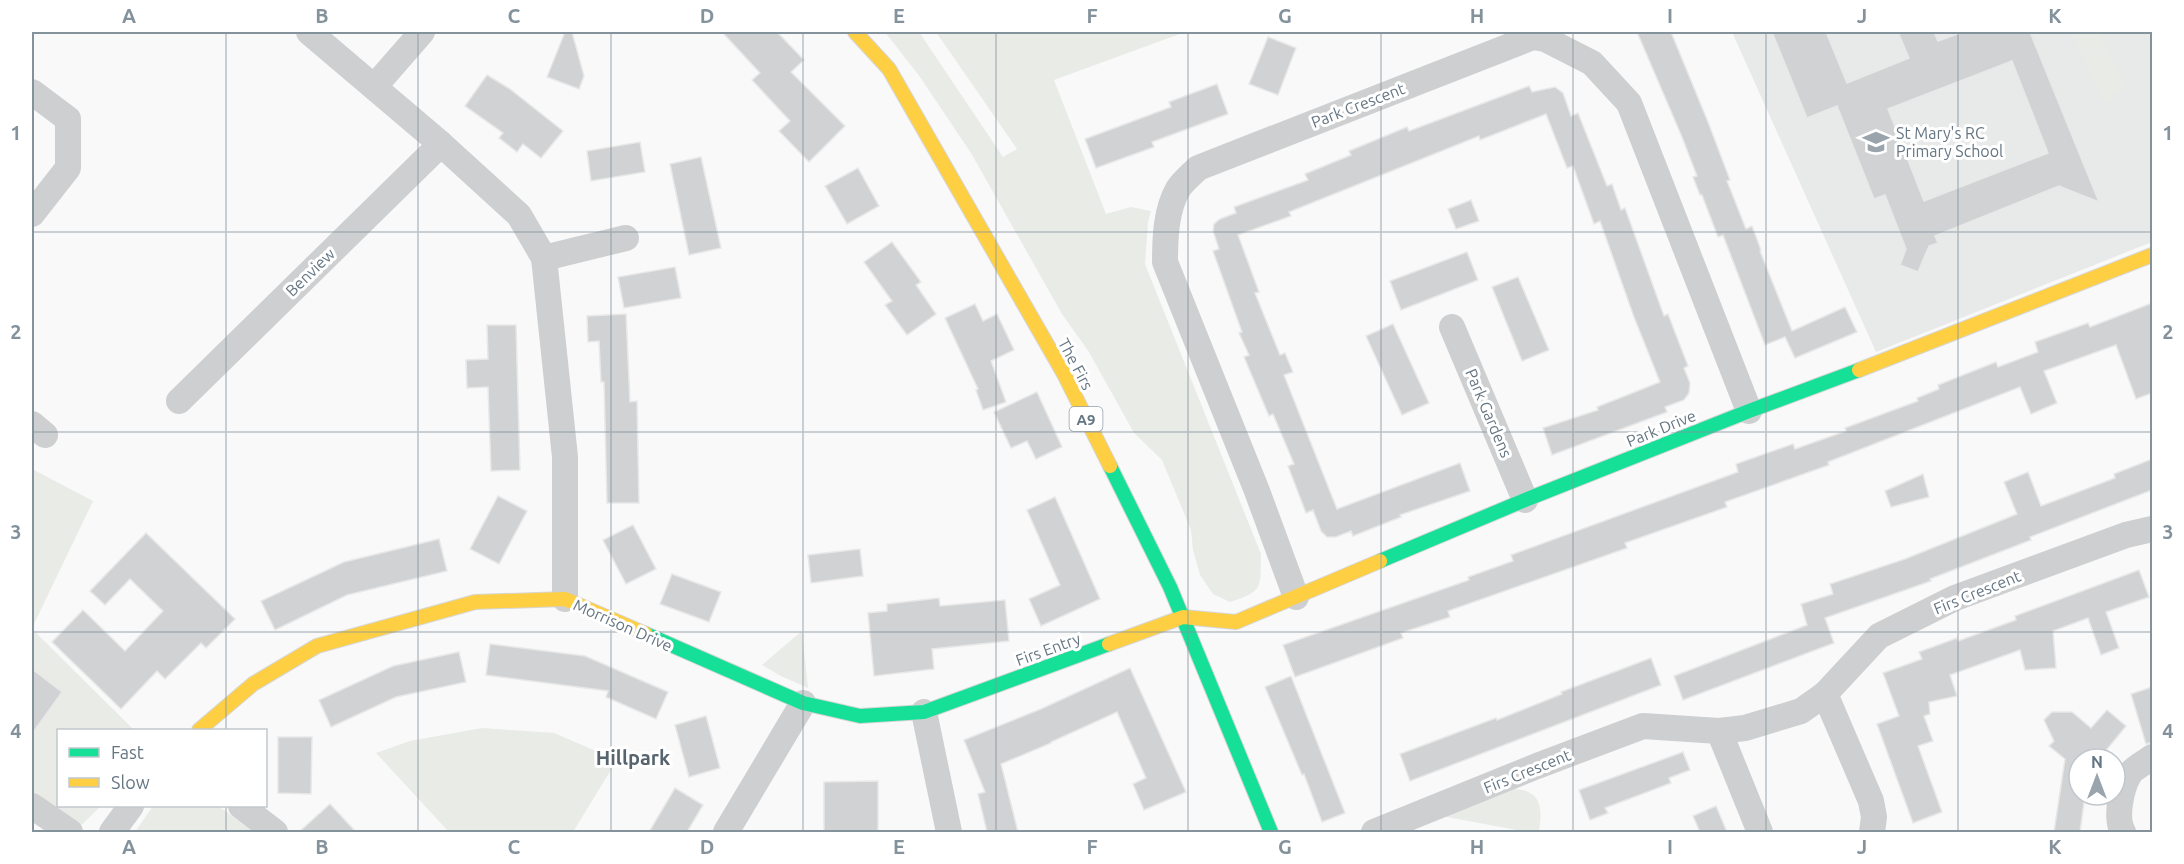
<svg xmlns="http://www.w3.org/2000/svg" width="2184" height="864" font-family="Ubuntu,sans-serif">
<rect width="100%" height="100%" fill="#f9f9f9"/>
<path fill="#e8e9e9" d="M1732,32H2152V242L1876,352Z"/>
<g fill="#e8ebe6">
<path d="M885,32H919L1003,157L1017,149L936,32H1185L1054,80L1106,214L1131,207L1151,211L1148,222L1145,264L1261,554C1260,588 1264,591 1230,602L1213,594L1200,575L1193,550L1191,530L1162,460L1134,433L1089,352L1062,314L971,153L920,77Z"/>
<path d="M2071,32H2100L2126,87L2105,102Z"/>
<path d="M32,469L93,501L32,628Z"/>
<path d="M32,629L134,730H58V806H101L77,829L32,798Z"/>
<path d="M802,631L808,688L781,676L762,665Z"/>
<path d="M482,728L554,733L617,760L573,832H449L376,753L410,741Z"/>
<path d="M1515,789C1543,791 1542,810 1539,832H1527L1442,816Z"/>
<path d="M153,806H218L255,832H135Z"/>
</g>
<g fill="#d0d2d3" stroke="#e8e8e8" stroke-width="1.5" fill-rule="evenodd">
<path d="M565,32H572L584,76L579,89L547,77Z"/>
<path d="M722,32H777L804,60L791,72L845,126L809,162L779,131L790,121L752,80L760,73Z"/>
<path d="M1637,32H1671L1708,122L1730,180L1727,181L1746,229L1752,226L1761,250L1760,251L1792,331L1845,307L1857,332L1795,358L1785,337L1765,345L1723,235L1718,237L1702,195H1700L1693,177L1697,176L1682,137Z"/>
<path d="M1772,32H1826L1847,83L1909,58L1898,32H1934L1938,41L1963,32H2030L2099,202L2059,186L1935,236L1938,243L1929,246L1918,272L1900,265L1906,249L1885,195L1874,199L1837,106L1807,118ZM2012,61L2048,153L1924,201L1888,109Z"/>
<path d="M1268,37L1296,48L1278,95L1249,84Z"/>
<path d="M487,75L510,89L563,131L541,158L523,144L517,152L499,138L503,133L465,106Z"/>
<path d="M1217,84L1228,114L1152,142L1154,147L1096,168L1085,139L1171,107L1169,102Z"/>
<path d="M1529,86L1532,92L1555,87L1563,93L1571,116L1578,113L1607,186L1612,184L1621,210L1625,208L1664,316L1668,314L1688,366L1684,368L1690,383L1689,393L1684,400L1665,407L1667,412L1552,455L1543,428L1598,410L1597,407L1660,382L1634,317L1600,221L1594,224L1573,166L1567,168L1546,114L1480,140L1479,136L1289,212L1291,216L1238,235L1259,292L1255,293L1280,355L1285,353L1293,372L1284,375L1337,509L1460,463L1470,491L1400,515L1401,517L1353,536L1351,531L1336,537H1327L1321,531L1313,510L1306,513L1288,466L1294,464L1273,414L1269,416L1244,357L1249,355L1239,333L1242,332L1213,251L1219,249L1213,231L1214,224L1220,219L1236,213L1234,207L1308,180L1305,174L1351,155L1349,151L1407,127L1409,131Z"/>
<path d="M640,142L645,172L591,181L587,151Z"/>
<path d="M701,157L721,248L689,255L670,164Z"/>
<path d="M858,168L879,206L847,224L825,186Z"/>
<path d="M1471,200L1479,221L1456,229L1448,209Z"/>
<path d="M892,242L921,282L916,285L936,314L907,335L885,305L892,301L864,262Z"/>
<path d="M1467,252L1478,280L1401,310L1390,281Z"/>
<path d="M675,267L681,298L624,308L618,277Z"/>
<path d="M1518,277L1549,350L1522,361L1492,287Z"/>
<path d="M2152,303V393L2136,399L2116,345L2044,371L2057,403L2031,414L2020,387L1828,462L1829,465L1725,502L1727,507L1625,543L1627,548L1448,611L1450,617L1401,633L1403,638L1295,677L1283,645L1469,580L1468,577L1513,561L1511,555L1738,472L1736,464L1793,444L1795,449L1846,431L1845,428L1918,401L1917,398L1939,389L1938,385L1996,362L1998,367L2038,352L2035,342L2088,323L2090,327Z"/>
<path d="M975,304L983,321L997,314L1014,350L991,361L1006,402L983,410L976,390L978,389L945,318Z"/>
<path d="M626,314L630,402L637,401L639,503H607L604,382H601L599,341L588,342L587,316Z"/>
<path d="M1393,324L1429,403L1402,415L1366,336Z"/>
<path d="M487,325H516L520,470L491,471L488,387L467,388L466,360L488,359Z"/>
<path d="M1037,392L1062,447L1036,459L1027,441L1011,448L994,412Z"/>
<path d="M2152,459V490L2030,537L2031,540L1930,579L1931,581L1825,618L1834,643L1683,700L1674,676L1807,625L1801,604L1833,594L1830,584L1905,559L2017,514L2004,482L2028,472L2041,506L2115,478L2114,474Z"/>
<path d="M1923,474L1929,497L1891,507L1885,491Z"/>
<path d="M498,496L527,511L499,564L470,549Z"/>
<path d="M1055,497L1100,599L1041,626L1029,599L1060,585L1027,510Z"/>
<path d="M633,525L656,569L626,584L603,540Z"/>
<path d="M146,533L235,619L206,648L201,643L165,679L157,671L121,709L52,642L83,610L125,651L163,611L130,579L105,605L90,591Z"/>
<path d="M439,539L447,571L347,595L275,630L261,601L344,562Z"/>
<path d="M860,549L863,576L811,583L808,555Z"/>
<path d="M2139,570L2149,597L2106,612L2119,648L2101,655L2088,618L2053,631L2056,668L2025,670L2020,650L1950,675L1957,696L1929,702L1930,714L1924,716L1933,741L1918,746L1942,812L1913,823L1877,724L1899,716L1883,673L1922,659L1919,652L1957,638L1958,641L2016,620L2015,616Z"/>
<path d="M672,574L721,592L709,622L660,604Z"/>
<path d="M939,598L940,606L1005,600L1009,641L932,649L934,669L874,676L868,613L887,611V604Z"/>
<path d="M490,644L585,656L668,692L656,719L606,697L608,691L486,675Z"/>
<path d="M459,652L466,682L396,697L331,727L319,700L393,666Z"/>
<path d="M1651,658L1661,685L1410,781L1400,754L1496,718L1497,720L1562,694L1561,692Z"/>
<path d="M1130,668L1186,792L1144,810L1133,784L1146,778L1117,712L1051,742V743L1001,764L1018,832H987L978,794L985,792L964,740L1041,709Z"/>
<path d="M32,669L62,692L32,734Z"/>
<path d="M1291,676L1345,813L1322,822L1304,774L1302,775L1265,687Z"/>
<path d="M2152,687V742L2146,744L2131,694Z"/>
<path d="M2107,710L2126,726L2099,759H2079V795H2085L2080,832H2054L2065,759L2049,746L2054,741L2044,720L2052,712H2072L2091,728Z"/>
<path d="M706,716L720,768L689,777L675,725Z"/>
<path d="M278,737H312L311,794L278,793Z"/>
<path d="M1683,752L1690,770L1669,778L1671,783L1605,808L1608,813L1590,820L1579,790Z"/>
<path d="M878,781V832H824V782Z"/>
<path d="M675,788L703,805L687,832H649Z"/>
<path d="M330,804L356,832H299Z"/>
<path d="M1716,806L1727,832H1700L1693,816Z"/>
</g>
<g fill="none" stroke-linecap="round" stroke-linejoin="round">
<g stroke="#d5d6d7" stroke-width="16">
<g id="fast">
<path d="M1110,466L1170,587L1271,832"/>
<path d="M1380,561L1525,500L1749,411L1859,370"/>
<path d="M646,634L803,703L860,716L924,712L1109,644"/>
</g>
</g>
<g stroke="#d5d6d7" stroke-width="16">
<g id="slow">
<path d="M855,32L889,69L1064,374L1110,466"/>
<path d="M1859,370L2152,255"/>
<path d="M1109,644L1183,617L1236,622L1380,561"/>
<path d="M199,730L253,684L317,646L475,602L565,599L646,634"/>
</g>
</g>
<g stroke="#cecfd0" stroke-width="26">
<path d="M309,32L441,144L519,215L544,258L565,457V599"/>
<path d="M374,87L422,32"/>
<path d="M32,92L68,119V168L32,214"/>
<path d="M544,258L626,238"/>
<path d="M1452,327L1525,500"/>
<path d="M179,401L441,144"/>
<path d="M32,424L45,435"/>
<path d="M1296,597L1257,491L1165,262C1165,237 1166,210 1178,189C1183,181 1191,175 1198,168L1533,37L1545,39L1592,63L1629,103L1749,411"/>
<path d="M1825,694L1871,801L1874,817L1872,832"/>
<path d="M924,712L949,832"/>
<path d="M1719,731L1760,832"/>
<path d="M32,806L70,832"/>
<path d="M241,806L275,832"/>
<path d="M112,832L131,806"/>
<path d="M726,832L803,703"/>
<path d="M1374,832L1537,766L1643,726L1719,731L1745,728L1801,711L1825,694L1879,636L1955,598L2126,535L2152,529"/>
<path d="M2123,832C2115,818 2121,789 2129,775C2133,768 2146,762 2152,757"/>
</g>
<use href="#fast" stroke="#16e098" stroke-width="14"/>
<use href="#slow" stroke="#ffcf43" stroke-width="14"/>
</g>
<path fill="none" stroke="#84929c" stroke-width="1.5" stroke-opacity="0.55" d="M226,32V730M418,32V832M611,32V832M803,32V832M996,32V832M1188,32V832M1381,32V832M1573,32V832M1766,32V832M1958,32V832M32,232H2152M32,432H2152M32,632H2152M226,806V832"/>
<defs>
<g id="school-bare" transform="scale(2.07)"><path d="M0-5L7-2L0 1L-7-2ZM-4 1L0 2.5L4 1V4Q0 6-4 4Z" fill="#99a4ac" stroke="#fff" stroke-width="2.5" paint-order="stroke"/></g>
</defs>
<g fill-rule="evenodd">
<use href="#school-bare" x="1876" y="142"/>
</g>
<g text-anchor="middle" dominant-baseline="central" stroke-width="6" stroke-linejoin="round" paint-order="stroke">
<rect fill="#fff" stroke="#939fa8" stroke-width="1.5" x="1069.5" y="407" width="33" height="24" rx="4.5"/>
<g font-size="15" font-weight="bold" fill="#657683">
<text x="1086" y="419">A9</text>
</g>
<g font-size="16" fill="#657683" stroke="#fff">
<text transform="translate(1358 105) rotate(-21)">Park Crescent</text>
<text transform="translate(310 272) rotate(-44)">Benview</text>
<text transform="translate(1076 364) rotate(62)">The Firs</text>
<text transform="translate(1489 413) rotate(67)">Park Gardens</text>
<text transform="translate(1661 428) rotate(-22)">Park Drive</text>
<text transform="translate(1977 592) rotate(-22)">Firs Crescent</text>
<text transform="translate(623 625) rotate(24)">Morrison Drive</text>
<text transform="translate(1048 649) rotate(-20)">Firs Entry</text>
<text transform="translate(1527 771) rotate(-22)">Firs Crescent</text>
</g>
<g font-size="16" fill="#657683" stroke="#fff" text-anchor="start">
<text x="1896" y="133">St Mary's RC<tspan x="1896" dy="18">Primary School</tspan></text>
</g>
<g font-size="20" font-weight="bold" fill="#57646e" stroke="#fff">
<text x="633" y="757">Hillpark</text>
</g>
</g>
<rect width="2184" height="864" fill="none" stroke="#ffffff" stroke-width="66"/>
<rect x="57" y="729" width="210" height="78" fill="#ffffff" stroke="#c1c8cd" stroke-width="1.5"/>
<rect x="69" y="748" width="30" height="9" fill="#16e098" stroke="#c1c8cd" stroke-width="1.5"/>
<text x="111" y="759" font-size="18" fill="#657683">Fast</text>
<rect x="69" y="778" width="30" height="9" fill="#ffcf43" stroke="#c1c8cd" stroke-width="1.5"/>
<text x="111" y="789" font-size="18" fill="#657683">Slow</text>
<g transform="translate(2097 777)"><circle r="28" fill="#ffffff" stroke="#c1c8cd" stroke-width="1.5"/>
<path d="M0-4.5L10 22L0 15L-10 22Z" fill="#99a4ac"/>
<text y="-9" font-size="16" font-weight="bold" text-anchor="middle" fill="#657683">N</text>
</g>
<rect x="33" y="33" width="2118" height="798" fill="none" stroke="#84929c" stroke-width="2"/>
<g font-size="20" text-anchor="middle" font-weight="bold" fill="#84929c">
<text x="129" y="23">A</text>
<text x="322" y="23">B</text>
<text x="514" y="23">C</text>
<text x="707" y="23">D</text>
<text x="899" y="23">E</text>
<text x="1092" y="23">F</text>
<text x="1285" y="23">G</text>
<text x="1477" y="23">H</text>
<text x="1670" y="23">I</text>
<text x="1862" y="23">J</text>
<text x="2055" y="23">K</text>
<text x="16" y="140">1</text>
<text x="2168" y="140">1</text>
<text x="16" y="339">2</text>
<text x="2168" y="339">2</text>
<text x="16" y="539">3</text>
<text x="2168" y="539">3</text>
<text x="16" y="738">4</text>
<text x="2168" y="738">4</text>
<text x="129" y="854">A</text>
<text x="322" y="854">B</text>
<text x="514" y="854">C</text>
<text x="707" y="854">D</text>
<text x="899" y="854">E</text>
<text x="1092" y="854">F</text>
<text x="1285" y="854">G</text>
<text x="1477" y="854">H</text>
<text x="1670" y="854">I</text>
<text x="1862" y="854">J</text>
<text x="2055" y="854">K</text>
</g>
</svg>
